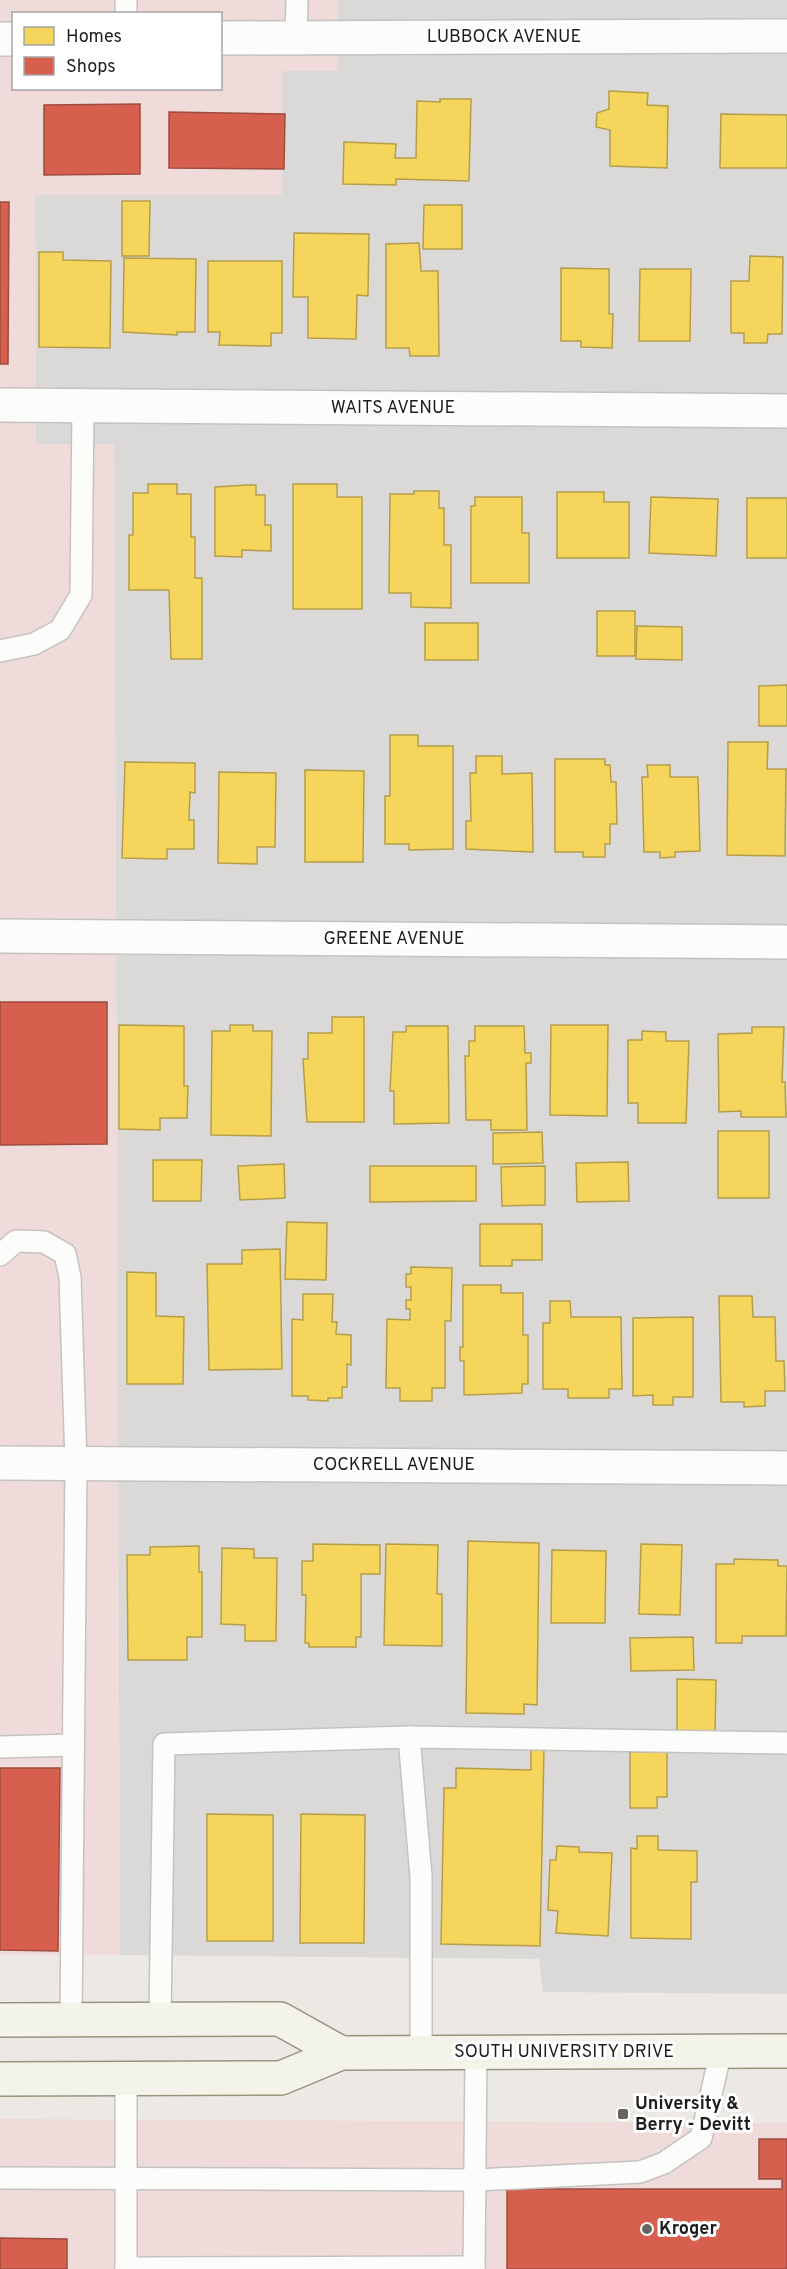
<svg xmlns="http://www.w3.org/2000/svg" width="787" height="2269" font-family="Overpass,sans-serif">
<rect width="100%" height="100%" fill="#ece9e5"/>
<path fill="#dbd9d7" d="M338,0H787V1994L543,1992L539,1959L120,1955L114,445L36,444L35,195H282V71L338,70Z"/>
<g fill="#efdbd9" fill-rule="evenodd">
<path d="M0,0H338V71H282V195H35L36,444H114L120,1955H0ZM14,14H220V88H14Z"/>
<path d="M0,2119L787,2123V2269H0Z"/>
</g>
<g fill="#f6d55c" stroke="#b59e49" stroke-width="1.5">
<path d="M609,91L648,93L647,105L668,106L667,168L610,166V130L596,127L597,113L609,109Z"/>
<path d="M440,99H471L469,181L396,179V185L343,184L344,142L396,144L395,158H416L417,101L440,102Z"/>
<path d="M721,114L787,115V168H720Z"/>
<path d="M122,201H150L149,256H122Z"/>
<path d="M424,205H462V249H423Z"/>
<path d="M294,233L369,234L368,296L357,295L356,339L308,338V297H293Z"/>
<path d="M419,243L421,271H438L439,356H410L409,348H386V244Z"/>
<path d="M39,252H63V260L111,261L110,348L39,347Z"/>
<path d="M750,256L783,257L782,334H768L767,343H744V333H731V281H749Z"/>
<path d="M124,258L196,259L195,332H177V335L123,332Z"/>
<path d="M208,261H282V333H271V346L219,345L220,332H208Z"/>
<path d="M561,268L609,269V314H613L612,348L581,347V341H561Z"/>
<path d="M640,269H691L690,341H639Z"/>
<path d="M148,484H177V494H191V537H195V578H202V659H171L169,590H129V535H133V493H148Z"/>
<path d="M293,484H337V497H362V609H293Z"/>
<path d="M248,485H256V495H265V525H271V551L242,550V557L215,556V487Z"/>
<path d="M414,491H439V508H444V545H451V608L411,607V593H389L390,494H414Z"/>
<path d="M557,492H604V502H629V558H557Z"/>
<path d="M475,497H522V533H529V583H471V506H475Z"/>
<path d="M651,497L718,499L716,556L649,553Z"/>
<rect x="747" y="498" width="40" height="60"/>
<rect x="597" y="611" width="38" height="45"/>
<rect x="425" y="623" width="53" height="37"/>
<path d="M637,626L682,627V660L636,659Z"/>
<path d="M787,685V726H759V686Z"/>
<path d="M390,735H418V746H453V849L409,850V844H385V796H390Z"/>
<path d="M728,742H768L767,769H786L785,856L727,855Z"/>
<path d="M476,756H502V774L532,773L533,852L466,849V821H471L470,773H476Z"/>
<path d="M555,759H605V765H610L611,782H616L617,824H610V844H605V857H583V852H555Z"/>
<path d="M125,762L195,763V793L190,792L189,820H194V849H167V859L122,858Z"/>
<path d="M647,765H670V777H698L700,851L675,852V857L660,858V852H644L642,777H648Z"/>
<path d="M305,770L364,771L363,862H305Z"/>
<path d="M219,772L276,773L275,847H257V864L218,863Z"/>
<path d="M332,1017H364V1122H307L303,1059H308V1033H332Z"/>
<path d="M119,1025L184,1026V1086H188L187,1118H160V1130L119,1129Z"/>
<path d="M230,1025H253V1031H272L271,1136L211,1135L212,1031H230Z"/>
<path d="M551,1025H608L607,1116L550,1115Z"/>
<path d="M406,1026H448L449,1123L394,1124V1091H390L393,1032H406Z"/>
<path d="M475,1026H524L525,1053H531V1063H526L527,1130H491V1120H466L465,1056H469V1041H475Z"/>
<path d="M752,1027H784L782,1082H785L786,1117H741V1111L719,1112L718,1034L752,1033Z"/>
<path d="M642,1031L666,1032V1041H689L686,1123H638V1103H628V1040H642Z"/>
<rect x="718" y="1131" width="51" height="67"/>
<path d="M542,1132L543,1163L493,1164V1133Z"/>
<path d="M153,1160H202L201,1201H153Z"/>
<path d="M628,1162L629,1201L577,1202L576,1163Z"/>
<path d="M284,1164L285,1198L240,1200L238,1166Z"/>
<path d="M370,1166H476V1201L370,1202Z"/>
<path d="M545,1166V1205L502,1206L501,1167Z"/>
<path d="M287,1222L327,1223L326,1280L285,1279Z"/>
<path d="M480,1224H542V1260H512V1266H480Z"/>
<path d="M280,1249L282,1369L209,1370L207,1264H242V1250Z"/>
<path d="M411,1267L452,1268L451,1321H445V1388H432V1401H400V1388H386L387,1319L410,1320V1309H406V1300H411V1287H406V1274H411Z"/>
<path d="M127,1272L156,1273V1316L184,1317L183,1384H127Z"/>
<path d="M463,1285H501V1293H523V1335H528V1384H522V1393L464,1395V1361H460V1347H463Z"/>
<path d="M303,1294H333L332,1322H337L336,1334L351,1335V1365L347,1364V1387H342V1398H328V1401L308,1400V1396H292V1319L303,1320Z"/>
<path d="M719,1296H752L753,1317H775L776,1361H784L785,1391H765V1406L744,1407V1402H721Z"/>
<path d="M550,1301H570L571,1317H621L622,1389H609V1398H568V1389H543V1323H550Z"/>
<path d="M693,1317V1397H673V1405H653V1395L633,1396V1318Z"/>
<path d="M468,1541L539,1543L537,1705L524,1704V1714L466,1713Z"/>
<path d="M313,1544L380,1545V1574H361V1637H356V1647H309V1643H305L306,1595H302V1561H313Z"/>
<path d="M386,1544L438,1545L437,1594H442V1646L384,1645Z"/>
<path d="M641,1544L682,1545L680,1615L639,1614Z"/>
<path d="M199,1546V1572H202V1637H187V1660H128L127,1555H150V1547Z"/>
<path d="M222,1548L254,1549V1558H277L276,1641H245V1625L221,1624Z"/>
<path d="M552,1550L606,1551L605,1623H551Z"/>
<path d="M734,1559L778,1560V1566H787L786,1636H742V1643H716V1564H734Z"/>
<path d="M693,1637L694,1670L631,1671L630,1638Z"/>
<path d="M677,1679L716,1680L715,1732H677Z"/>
<path d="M531,1749H544L540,1946L441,1944L444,1788H456V1768L531,1770Z"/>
<path d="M630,1752H667V1797H657V1808H630Z"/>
<path d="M207,1814L273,1815V1941H207Z"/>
<path d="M301,1814L365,1815L364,1943H300Z"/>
<path d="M637,1836H658V1850L697,1851V1882H691V1939L631,1938V1848L637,1849Z"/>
<path d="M557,1846L579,1847V1852L612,1853L608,1936L556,1933L558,1911L548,1910L550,1860H556Z"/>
</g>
<g fill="#d6604d" stroke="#9e4c3f" stroke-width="1.5">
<path d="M140,104V174L44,175V105Z"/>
<path d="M169,112L285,114L284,169L169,168Z"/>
<path d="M0,202H9L8,364H0Z"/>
<path d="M0,1002H107V1144L0,1145Z"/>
<path d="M0,1768H60L58,1951L0,1950Z"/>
<path d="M759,2139H787V2269H507V2189H782V2179H759Z"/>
<path d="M0,2238L67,2239V2269H0Z"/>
</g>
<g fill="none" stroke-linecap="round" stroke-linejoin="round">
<g stroke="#c4c3c1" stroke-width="24">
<g id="lane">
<path d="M126,0V14"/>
<path d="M296,38L297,0"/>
<path d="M0,651L34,644L60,630L81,595L83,406"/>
<path d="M0,1255L16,1241L44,1242L65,1254L70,1277L76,1463L71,2019"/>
<path d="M409,1737L787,1743"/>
<path d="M0,1747L73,1745"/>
<path d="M160,2019L164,1744L409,1737L421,1876V2053"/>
<path d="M126,2080V2269"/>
<path d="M0,2178L476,2180L640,2172L664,2163L701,2138L721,2051"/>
<path d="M126,2268L474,2267"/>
<path d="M474,2269L476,2052"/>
</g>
</g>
<g stroke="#c4c3c1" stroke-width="36">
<g id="street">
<path d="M220,38L787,36"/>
<path d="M0,39H14"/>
<path d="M0,405L787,411"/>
<path d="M0,936L787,942"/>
<path d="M0,1463L787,1468"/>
</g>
</g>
<g stroke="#96957c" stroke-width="36">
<g id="secondary">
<path d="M0,2020L280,2019L341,2053"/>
<path d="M0,2079L281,2078L341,2053L787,2051"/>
</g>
</g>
<use href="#lane" stroke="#fcfcfb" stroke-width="21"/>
<use href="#street" stroke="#fcfcfb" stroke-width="33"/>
<use href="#secondary" stroke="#f4f3e9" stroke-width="33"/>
</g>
<g fill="#656463" stroke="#fff" stroke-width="2">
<rect x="617" y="2108" width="12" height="12" rx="3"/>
<circle cx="647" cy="2229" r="6"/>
</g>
<g text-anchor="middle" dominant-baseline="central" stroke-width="6" stroke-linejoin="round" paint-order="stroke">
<g font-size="18" fill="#1d1d1d" stroke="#fff">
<text x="504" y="37">LUBBOCK AVENUE</text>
<text x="393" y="408">WAITS AVENUE</text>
<text x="394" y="939">GREENE AVENUE</text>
<text x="394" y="1465">COCKRELL AVENUE</text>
<text x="564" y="2052">SOUTH UNIVERSITY DRIVE</text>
</g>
<g font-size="18" font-weight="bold" fill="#1d1d1d" stroke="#fff" text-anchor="start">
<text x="635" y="2104">University &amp;<tspan x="635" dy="21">Berry - Devitt</tspan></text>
<text x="659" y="2229">Kroger</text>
</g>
</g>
<rect x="12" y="12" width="210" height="78" fill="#ffffff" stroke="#a5a5a5" stroke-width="1.5"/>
<rect x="24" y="27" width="30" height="18" fill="#f6d55c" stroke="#a5a5a5" stroke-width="1.5"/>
<text x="66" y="42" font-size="18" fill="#1d1d1d">Homes</text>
<rect x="24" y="57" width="30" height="18" fill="#d6604d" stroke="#a5a5a5" stroke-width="1.5"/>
<text x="66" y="72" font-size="18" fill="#1d1d1d">Shops</text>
</svg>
